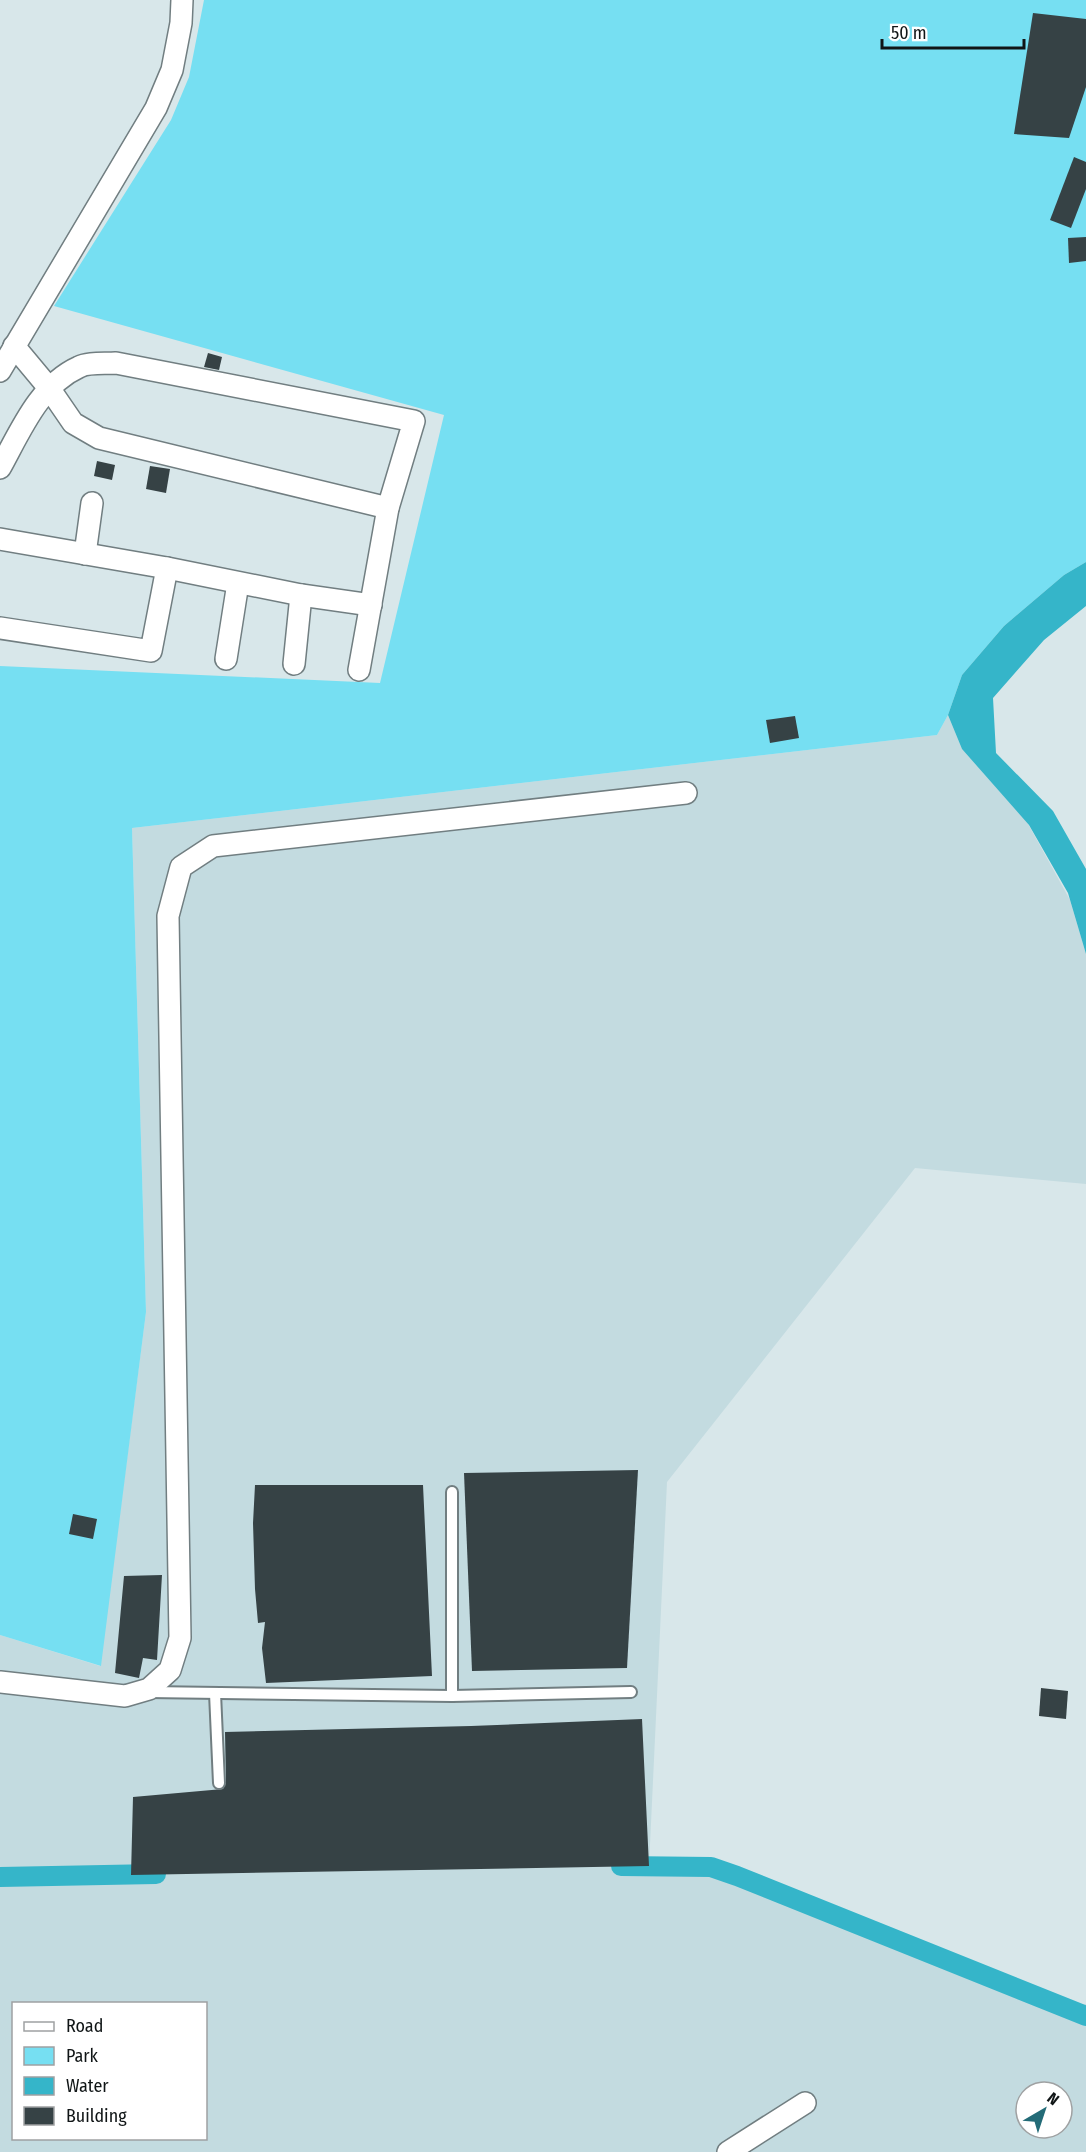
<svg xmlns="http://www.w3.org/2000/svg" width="1086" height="2152" font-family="'Fira Sans Condensed',sans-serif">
<rect width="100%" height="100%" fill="#d8e7ea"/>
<path fill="#c3dbe0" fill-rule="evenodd" d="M948,715L962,749L1027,822L1070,900L1086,954V1184L915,1168L667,1482L649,1866L711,1867L737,1876L1068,2009L1086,2004V2152H0V1635L100,1666L146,1312L132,828L937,735ZM14,2004H206V2138H14ZM1026,2092H1062V2128H1026Z"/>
<path fill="#76dff2" d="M204,0H1086V562L1064,575L1004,626L962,675L948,715L937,735L132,828L146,1312L101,1666L0,1635V666L380,683L444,415L54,306L171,120L189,77Z"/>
<path fill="#35b5c9" d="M1086,562V606L1044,640L993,698L996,753L1053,811L1086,869V954L1068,893L1029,825L962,749L948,715L962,675L1004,626L1064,575Z"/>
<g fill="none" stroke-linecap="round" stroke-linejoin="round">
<g stroke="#35b5c9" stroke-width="20">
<path d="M621,1866L711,1867L737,1876L1086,2016"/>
<path d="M0,1877L156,1874"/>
</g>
</g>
<g fill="#364245">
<path d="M1033,13L1086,19V87L1069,138L1014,134Z"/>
<path d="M1074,157L1086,162V189L1071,228L1050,220Z"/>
<path d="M1086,237V261L1069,263L1068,238Z"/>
<path d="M208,353L222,357L219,370L204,367Z"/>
<path d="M97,461L115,465L112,480L94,476Z"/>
<path d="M150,466L170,469L166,493L146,489Z"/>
<path d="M795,716L799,738L770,743L766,720Z"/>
<path d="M638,1470L627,1668L472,1671L464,1473Z"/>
<path d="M255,1485H423L432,1676L266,1683L262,1648L265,1622L258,1623L255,1589L253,1523Z"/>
<path d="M73,1514L97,1519L93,1539L69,1534Z"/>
<path d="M162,1575L157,1660L143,1658L139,1678L115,1673L124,1576Z"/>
<path d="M1041,1688L1068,1691L1066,1719L1039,1716Z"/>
<path d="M642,1719L649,1866L131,1875L133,1797L223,1789L226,1783L225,1732L471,1726Z"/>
</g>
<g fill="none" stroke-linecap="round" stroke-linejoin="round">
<g stroke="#717e81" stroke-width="14">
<g id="lane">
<path d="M148,1692L452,1696L631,1692"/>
<path d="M215,1693L219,1783"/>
<path d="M452,1696V1492"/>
</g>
</g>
<g stroke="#717e81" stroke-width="24">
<g id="street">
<path d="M14,346L49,388L73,423L99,438L388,508"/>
<path d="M0,371L156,108L172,70L181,23L182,0"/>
<path d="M0,468C20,432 39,385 79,367C88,362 105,364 116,363L414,421L388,508L359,670"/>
<path d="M0,539L167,568L301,595L371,605"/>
<path d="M85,554L92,503"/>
<path d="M0,628L151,651L167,568"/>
<path d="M226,659L238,583"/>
<path d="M294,664L301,595"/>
<path d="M0,1682L125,1696L149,1689L170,1670L180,1638L168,916L181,867L213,846L686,793"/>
<path d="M728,2152L805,2103"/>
</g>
</g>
<use href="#lane" stroke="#fff" stroke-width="10"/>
<use href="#street" stroke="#fff" stroke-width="21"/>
</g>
<rect x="12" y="2002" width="195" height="138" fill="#ffffff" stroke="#9fa1a2" stroke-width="1.5"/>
<rect x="24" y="2022" width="30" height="9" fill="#ffffff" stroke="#9fa1a2" stroke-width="1.5"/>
<text x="66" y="2032" font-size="18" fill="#101516">Road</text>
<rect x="24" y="2047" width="30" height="18" fill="#76dff2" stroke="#9fa1a2" stroke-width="1.5"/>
<text x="66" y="2062" font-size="18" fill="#101516">Park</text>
<rect x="24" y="2077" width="30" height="18" fill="#35b5c9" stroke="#9fa1a2" stroke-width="1.5"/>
<text x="66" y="2092" font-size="18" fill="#101516">Water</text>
<rect x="24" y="2107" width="30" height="18" fill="#364245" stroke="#9fa1a2" stroke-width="1.5"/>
<text x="66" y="2122" font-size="18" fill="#101516">Building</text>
<g transform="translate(1044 2110) rotate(39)"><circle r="28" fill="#ffffff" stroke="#9fa1a2" stroke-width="1.5"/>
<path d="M0-4.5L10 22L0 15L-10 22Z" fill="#236b77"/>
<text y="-9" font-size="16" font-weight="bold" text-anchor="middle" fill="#101516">N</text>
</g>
<path d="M882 39v9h142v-9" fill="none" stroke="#101516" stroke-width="3"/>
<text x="891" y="39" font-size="18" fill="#101516" stroke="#ffffff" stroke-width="4.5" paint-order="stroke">50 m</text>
</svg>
